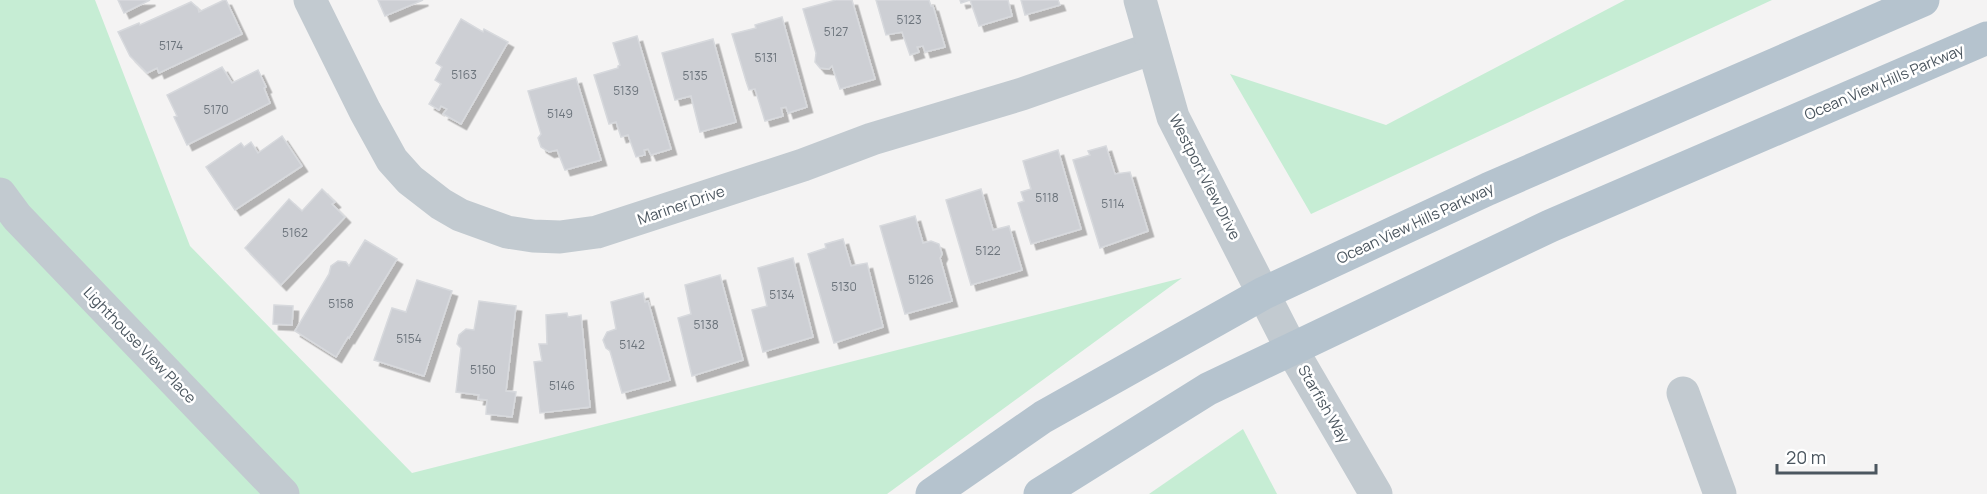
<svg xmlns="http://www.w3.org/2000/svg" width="1987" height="494" font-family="Manrope,sans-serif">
<defs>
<filter id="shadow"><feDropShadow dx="5.5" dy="5.5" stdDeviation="0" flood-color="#0004"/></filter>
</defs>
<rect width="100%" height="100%" fill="#f4f3f3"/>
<g fill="#c6edd4">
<path d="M0,0H95L190,246L412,473L1182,278L887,494H0Z"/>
<path d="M1625,0H1772L1311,214L1230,74L1386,125Z"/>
<path d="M1243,429L1277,494H1149Z"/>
</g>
<g fill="#cdcfd4" stroke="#d7d9dd" stroke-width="1.5" filter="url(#shadow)">
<path d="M118,0H150L124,13Z"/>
<path d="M224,0H226L242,34L159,73L157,68L147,73L130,56L118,32L139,23L140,25L191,2L198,8L199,12Z"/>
<path d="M378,0H423L385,16Z"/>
<path d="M836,0H852L875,79L840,89L832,66L829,69L820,68L815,62L816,53L803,9Z"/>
<path d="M876,0H929L931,6H933L945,47L925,52L923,46L917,47L919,52L910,55L902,32L886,35Z"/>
<path d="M960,0H1008L1012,16L979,26L970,0L961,3Z"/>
<path d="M1021,0H1058L1060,5L1025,15Z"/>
<path d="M782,17L807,107L788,113L786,107L781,108L783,116L765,121L755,89L749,90L746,81L732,34L756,28L755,25Z"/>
<path d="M461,19L483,32L484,29L508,42L461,124L443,114L447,109L441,106L439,110L429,104L441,84L435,80L442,67L436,63Z"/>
<path d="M637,36L671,149L651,155L648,149L644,150L645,155L636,157L628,135L621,137L616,122L609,124L594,75L618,68V66L620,65L613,43Z"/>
<path d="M713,39L736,122L700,132L691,96L675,100L662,53Z"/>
<path d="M222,67L232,83L258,70L266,87L264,88L270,103L187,145L174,117L177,116L167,95Z"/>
<path d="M576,78L601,160L565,170L557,150L549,152L541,147L538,138L541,134L528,91Z"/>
<path d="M282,136L302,166L235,210L206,167L241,143L244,147L251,142L258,153Z"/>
<path d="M1106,146L1115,174L1130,172L1148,231L1100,248L1073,160L1090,155L1088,151Z"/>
<path d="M1058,150L1081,229L1031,244L1018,203L1024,201L1021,192L1031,189L1023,161Z"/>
<path d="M322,189L335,202L332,204L345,217L281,285L245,248L289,199L302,211Z"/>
<path d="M981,189L993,230L1009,226L1022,270L971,285L946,200Z"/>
<path d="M915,216L923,243L931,241L939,244L942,254L940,258L952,301L905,314L880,226Z"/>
<path d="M843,239L851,266L867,263L883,327L834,343L808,254L826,248L825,244Z"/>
<path d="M365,240L397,259L349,338L348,337L336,357L295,331L329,274L331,266L338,261L346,262L349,266Z"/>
<path d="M793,258L813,337L763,352L752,310L767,306L758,268Z"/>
<path d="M720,275L743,360L692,376L678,318L691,314L685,285Z"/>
<path d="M417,280L452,291L424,376L374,360L392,308L406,312Z"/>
<path d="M643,293L645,302L648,301L670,380L622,393L610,351L606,348L603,340L607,332L616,329L611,302Z"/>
<path d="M479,301L516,306L506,391L516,392L512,417L486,414L487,400L478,399L479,395L456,392L461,348L457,344L459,335L466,329L474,330Z"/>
<path d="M274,305L293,306L292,325L273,324Z"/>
<path d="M567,313L568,317L581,315L590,407L540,413L534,362L542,361L539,344H547L546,315Z"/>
</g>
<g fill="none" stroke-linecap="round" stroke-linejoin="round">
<g stroke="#c2cad0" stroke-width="33">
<path d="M310,0L365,111L392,160L410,180L441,204L460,215L507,232L533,236L560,237L597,232L803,165L872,139L1022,94L1153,48"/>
<path d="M1140,0L1173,117L1292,350L1376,494"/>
<path d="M0,194L17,217L283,494"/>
<path d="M1683,393L1720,494"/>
</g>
<g stroke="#b5c3ce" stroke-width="33">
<path d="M932,494L1043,417L1264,293L1488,189L1923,0"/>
<path d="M1040,494L1208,389L1550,226L1987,38"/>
</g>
</g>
<g text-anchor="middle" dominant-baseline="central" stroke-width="5" stroke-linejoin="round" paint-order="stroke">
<g font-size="12" fill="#6c747c">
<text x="909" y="19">5123</text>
<text x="836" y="31">5127</text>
<text x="171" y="45">5174</text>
<text x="766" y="57">5131</text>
<text x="464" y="74">5163</text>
<text x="695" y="75">5135</text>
<text x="626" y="90">5139</text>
<text x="216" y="109">5170</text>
<text x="560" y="113">5149</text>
<text x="1047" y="197">5118</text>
<text x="1113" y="203">5114</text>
<text x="295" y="232">5162</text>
<text x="988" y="250">5122</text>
<text x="921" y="279">5126</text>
<text x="844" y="286">5130</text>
<text x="782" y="294">5134</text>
<text x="341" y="303">5158</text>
<text x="706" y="324">5138</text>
<text x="409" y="338">5154</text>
<text x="632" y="344">5142</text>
<text x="483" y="369">5150</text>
<text x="562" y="385">5146</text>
</g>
<g font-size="15" fill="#4b565f" stroke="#fff">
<text transform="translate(1884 82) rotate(-23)">Ocean View Hills Parkway</text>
<text transform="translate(1205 177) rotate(63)">Westport View Drive</text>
<text transform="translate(681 205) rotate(-19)">Mariner Drive</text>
<text transform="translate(1415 223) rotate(-25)">Ocean View Hills Parkway</text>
<text transform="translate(140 345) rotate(46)">Lighthouse View Place</text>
<text transform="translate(1324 404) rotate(60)">Starfish Way</text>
</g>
</g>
<path d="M1777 464v9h99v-9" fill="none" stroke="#4b565f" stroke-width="3"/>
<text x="1786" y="464" font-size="18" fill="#4b565f" stroke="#ffffff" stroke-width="4.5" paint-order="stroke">20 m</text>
</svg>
